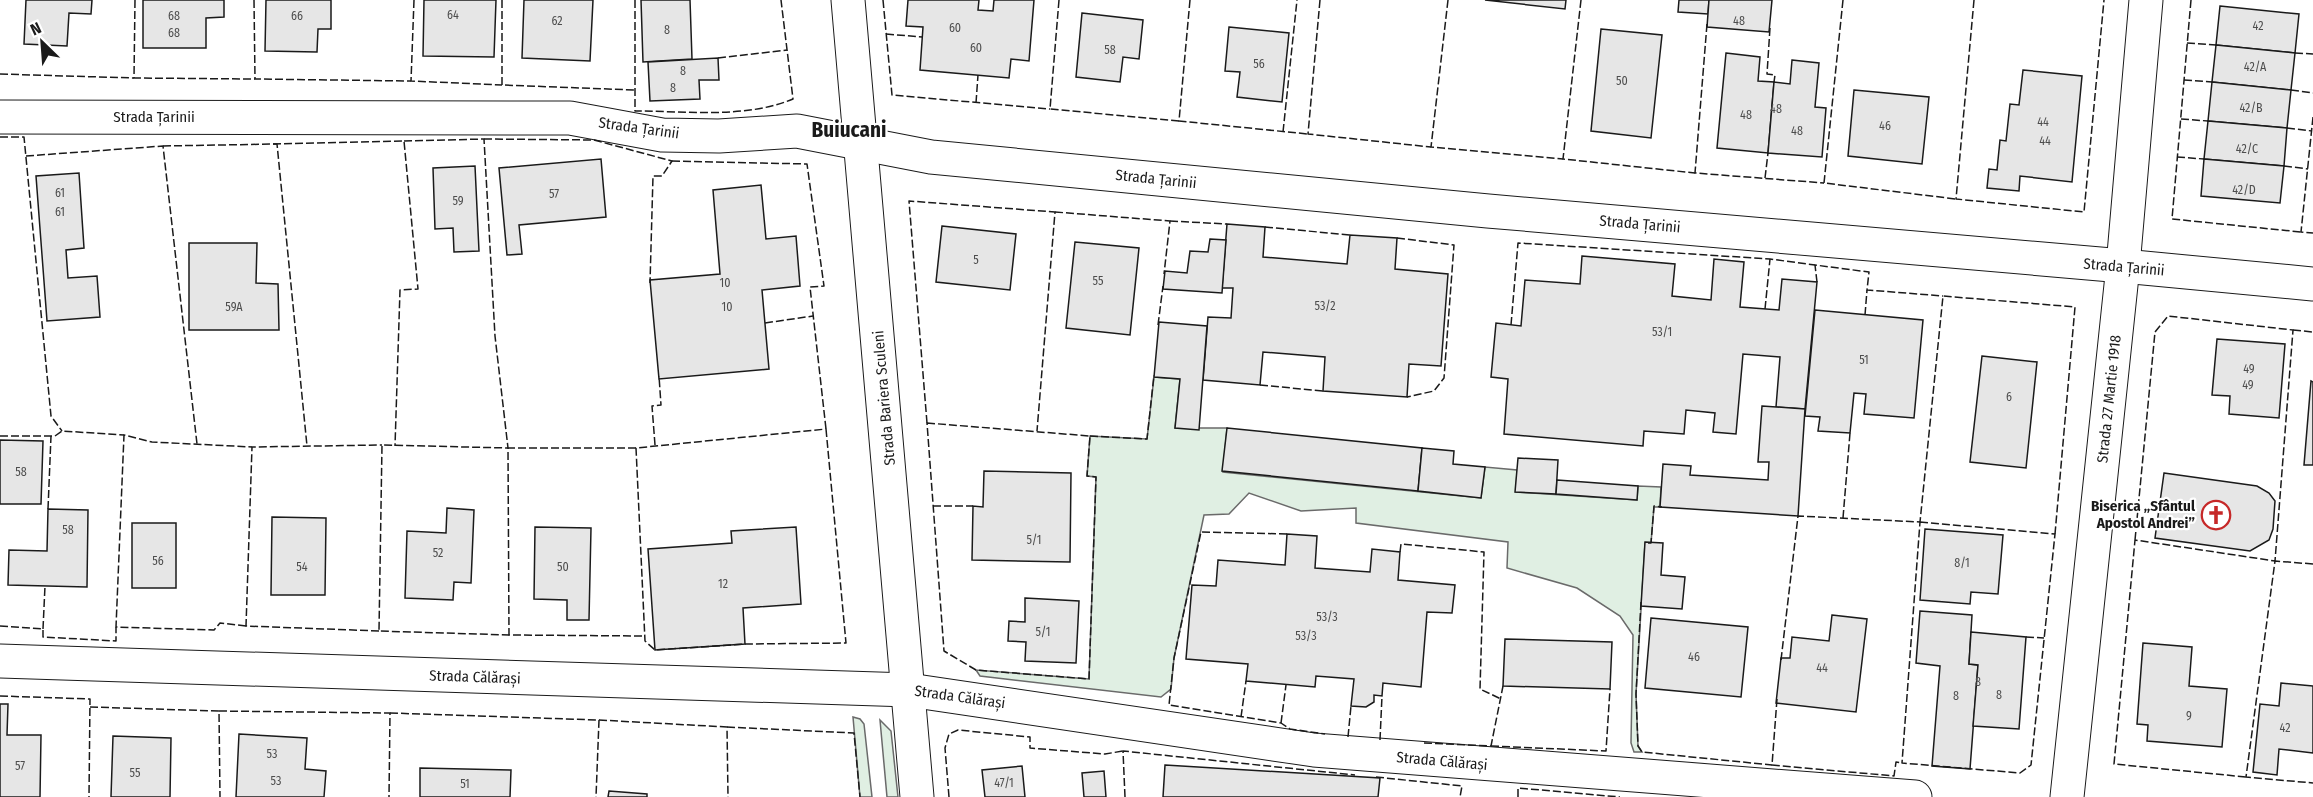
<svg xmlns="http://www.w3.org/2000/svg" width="2313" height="797" font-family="'Fira Sans Condensed',sans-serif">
<rect width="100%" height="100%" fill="#fff"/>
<g fill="#e0efe3" stroke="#6a6a6a" stroke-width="1.5">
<path d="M1154,377L1180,379L1175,428H1227L1223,472L1481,498L1485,467L1517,470L1516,492L1637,500L1638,486L1661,487L1660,507H1654L1651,543H1645L1636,694L1638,746L1642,752H1634L1631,743L1633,635L1620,616L1577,588L1507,568L1508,542L1356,523V508L1301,511L1249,493L1229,514L1204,515L1174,658L1171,689L1161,697L980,676L976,670L1089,679L1096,477L1087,476L1090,436L1147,439Z"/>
<path d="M853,717L860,719L864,724L872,797H860Z"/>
<path d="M880,720L891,731L898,797H887Z"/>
</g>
<g fill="#e6e6e6" stroke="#1a1a1a" stroke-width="1.5">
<path d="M26,0H92L91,14L69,13L67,46L24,44Z"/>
<path d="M143,0H224V17L206,18V48H143Z"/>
<path d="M266,0H331V29H318L317,52L265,51Z"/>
<path d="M424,0H496L494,57L423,56Z"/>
<path d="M524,0H593L590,61L522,58Z"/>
<path d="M641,0H690L692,59L643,62Z"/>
<path d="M908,0H979L978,10L993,11L994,0H1034L1029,61L1011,59L1009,78L920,70L923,27L906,26Z"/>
<path d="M1485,0H1566L1565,9Z"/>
<path d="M1679,0H1709L1708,14L1678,12Z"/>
<path d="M1709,0H1772L1769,32L1707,27Z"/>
<path d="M2220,6L2299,14L2295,53L2216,45Z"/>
<path d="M1082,13L1143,20L1139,59L1123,57L1120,82L1076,77Z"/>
<path d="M1229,27L1289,33L1282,102L1237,97L1240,72L1225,71Z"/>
<path d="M1601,29L1662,35L1651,138L1591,131Z"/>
<path d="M2216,45L2295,53L2291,90L2212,82Z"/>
<path d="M1726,53L1760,57L1758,81L1774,82L1768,153L1717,148Z"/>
<path d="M718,58L719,80H699L700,99L650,101L648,62Z"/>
<path d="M1792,60L1819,63L1815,107L1826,108L1822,157L1768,153L1774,82L1790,84Z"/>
<path d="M2023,70L2082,76L2072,182L2020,176L2019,191L1987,188L1989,169L1997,170L2000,140L2006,141L2010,104L2019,105Z"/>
<path d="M2212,82L2291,90L2287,128L2208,121Z"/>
<path d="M1854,90L1929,97L1922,164L1848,156Z"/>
<path d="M2208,121L2287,128L2284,166L2204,159Z"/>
<path d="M601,159L606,217L519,225L522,254L507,255L499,168Z"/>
<path d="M2204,159L2284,166L2280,203L2201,196Z"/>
<path d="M475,166L479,251L454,252L453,228L435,229L433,168Z"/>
<path d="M79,173L84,248L66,250L68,278L97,276L100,317L47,321L36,176Z"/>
<path d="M761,185L766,239L796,236L800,286L762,290L769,369L659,379L650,280L720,274L713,190Z"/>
<path d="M1227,224L1265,227L1263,257L1347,264L1350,235L1397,238L1395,269L1448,274L1441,366L1409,364L1407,397L1323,391L1325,357L1263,352L1260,385L1203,380L1208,317L1231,318L1233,288H1222Z"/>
<path d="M942,226L1016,234L1010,290L936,282Z"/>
<path d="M1210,239L1226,240L1222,293L1163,289L1165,271L1187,273L1190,251L1208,252Z"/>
<path d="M1075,242L1139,248L1130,335L1066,328Z"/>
<path d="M189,243H257L256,283L278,284L279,330H189Z"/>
<path d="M1582,256L1675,264L1672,296L1711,300L1714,259L1744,262L1740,307L1779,310L1782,279L1817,282L1805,409L1776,407L1780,357L1743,354L1736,434L1713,432L1715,413L1686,410L1684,434L1644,431L1643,446L1504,434L1508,379L1491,377L1496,323L1521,326L1525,280L1580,284Z"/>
<path d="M1815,310L1923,320L1914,418L1864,414L1866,394L1854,393L1850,433L1818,431L1820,417L1805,416Z"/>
<path d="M1159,322L1207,326L1199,430L1175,428L1180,379L1154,377Z"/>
<path d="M2217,339L2285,344L2279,418L2229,414L2230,396L2212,395Z"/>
<path d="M1982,356L2037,362L2026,468L1970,462Z"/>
<path d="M2311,381L2313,382V465H2304Z"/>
<path d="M1762,406L1805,409L1798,516L1660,507L1663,464L1691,466L1690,475L1768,480L1769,462H1758Z"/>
<path d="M1227,428L1422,448L1418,491L1222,471Z"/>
<path d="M0,440L43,441L41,504H0Z"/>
<path d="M1422,448L1454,451L1453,464L1485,467L1481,498L1418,491Z"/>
<path d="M1518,458L1558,460L1556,494L1515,492Z"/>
<path d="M984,471L1071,473L1070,562L972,560L973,506L983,507Z"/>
<path d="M2164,473L2257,486L2269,493L2275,501L2273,529L2269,540L2250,551L2155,538Z"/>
<path d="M1557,480L1638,486L1637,500L1556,494Z"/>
<path d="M447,508L474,510L471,583L454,582L453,600L405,598L407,531L446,533Z"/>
<path d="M48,509L88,510L87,587L8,585L9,550L47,551Z"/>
<path d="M272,517L326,518L325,595H271Z"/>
<rect x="132" y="523" width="44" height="65"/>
<path d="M535,527L591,528L589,620H567V600L534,599Z"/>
<path d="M796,527L801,604L743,608L745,644L655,650L648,549L732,543L731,531Z"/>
<path d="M1925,529L2003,535L1998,594L1971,592L1970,604L1920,600Z"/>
<path d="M1287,534L1317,536L1315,568L1370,572L1372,549L1400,552L1398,580L1455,585L1452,613L1427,612L1421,687L1383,683L1382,696L1374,695V702L1366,707L1351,706L1354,679L1316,676L1315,687L1246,681L1248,664L1186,659L1192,585L1216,586L1218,560L1285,565Z"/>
<path d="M1645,542L1663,543L1661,575L1685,577L1682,609L1641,606Z"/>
<path d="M1025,598L1079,601L1076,663L1025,661L1026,642L1008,641L1009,621L1025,622Z"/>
<path d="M1920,611L1972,615L1969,664L1978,665L1970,769L1932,766L1940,666L1916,663Z"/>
<path d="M1832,615L1867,619L1856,712L1776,703L1781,658H1790L1792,637L1829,641Z"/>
<path d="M1651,618L1748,627L1741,697L1645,688Z"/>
<path d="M1971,632L2026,637L2019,729L1973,726L1978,665L1969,664Z"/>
<path d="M1505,639L1612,642L1610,689L1503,686Z"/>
<path d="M2143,643L2192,647L2189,686L2227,689L2222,747L2147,741L2148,725L2137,724Z"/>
<path d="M2281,683L2313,686V753L2279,749L2277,775L2253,772L2260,704L2279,706Z"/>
<path d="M0,704H8L7,735H41L40,797H0Z"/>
<path d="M239,734L307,738L305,769L326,771L324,797H236Z"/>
<path d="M113,736L171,738L170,797H111Z"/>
<path d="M1165,765L1380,778L1378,797H1163Z"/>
<path d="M1022,766L1025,797H985L982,770Z"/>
<path d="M420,768L511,770L510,797H420Z"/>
<path d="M1104,771L1106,797H1084L1082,773Z"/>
<path d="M609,791L647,794V797H608Z"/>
</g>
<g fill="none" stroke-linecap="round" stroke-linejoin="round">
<g stroke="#1a1a1a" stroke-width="35">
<g id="street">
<path d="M0,117L570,118L662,135L719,136L797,131L931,157L1488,211L2123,266"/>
<path d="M0,661L909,690L1314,750L1915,797"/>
</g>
</g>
<g stroke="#1a1a1a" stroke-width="35">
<g id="secondary">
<path d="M848,0L917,797"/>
<path d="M2123,266L2313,284"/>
<path d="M2067,797L2123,266L2146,0"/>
</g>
</g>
<use href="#street" stroke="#fff" stroke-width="33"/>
<use href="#secondary" stroke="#fff" stroke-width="33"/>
<g stroke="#1a1a1a" stroke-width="1.5" stroke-dasharray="8 3" stroke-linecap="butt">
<path d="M135,0L134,78L255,79"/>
<path d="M254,0L255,79L411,81"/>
<path d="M414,0L411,81L502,85"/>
<path d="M502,0V85L635,90"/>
<path d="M635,0V111C686,111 745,119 793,99L781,0"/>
<path d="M883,0L892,95L1050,109"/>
<path d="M1059,0L1050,109L1179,121"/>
<path d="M1190,0L1179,121L1308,134"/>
<path d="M1320,0L1308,134L1431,147"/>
<path d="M1448,0L1431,147L1563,159"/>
<path d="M1581,0L1563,159L1695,173"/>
<path d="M1843,0L1824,183L1956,199"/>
<path d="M1974,0L1956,199L2084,212L2104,0"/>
<path d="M2191,0L2172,219L2301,232"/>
<path d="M1707,24L1695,173L1824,183"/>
<path d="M1770,28L1767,74L1775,75L1774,82"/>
<path d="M886,34L922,37"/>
<path d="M2187,43L2216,45"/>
<path d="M2295,53L2313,54"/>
<path d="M718,58L787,50"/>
<path d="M0,74L134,78"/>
<path d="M2184,80L2212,82"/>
<path d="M2291,90L2313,93"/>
<path d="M976,103L978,75"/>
<path d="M2313,117L2301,232L2313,233"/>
<path d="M2181,119L2208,121"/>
<path d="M2287,128L2312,131"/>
<path d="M1283,132L1297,0"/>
<path d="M0,137H24L51,416L62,431"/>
<path d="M484,139L594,140L672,161L662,176H653L650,283"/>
<path d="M404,141L484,139L495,336L508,448L382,445L379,631L509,635"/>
<path d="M273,144L404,141L418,289L400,290L395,446"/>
<path d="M163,146L277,144L307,446"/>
<path d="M26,156L163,146L197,444"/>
<path d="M2177,157L2204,159"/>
<path d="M672,161L807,164L824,286L810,287L826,429"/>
<path d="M2284,166L2308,169"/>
<path d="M1765,178L1768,153"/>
<path d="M1055,212L1170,221L1164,274"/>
<path d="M1170,221L1227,224"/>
<path d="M1265,227L1350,235"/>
<path d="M1397,238L1454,245L1444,378L1434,391L1407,397"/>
<path d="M1817,282L1815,265L1869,272L1867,290L1943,296"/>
<path d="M1765,309L1770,259"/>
<path d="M1865,315L1867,290"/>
<path d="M765,323L813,316"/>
<path d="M1158,325L1163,286"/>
<path d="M1511,325L1518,243L1770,259L1815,265"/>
<path d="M2293,330L2313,332"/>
<path d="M1260,385L1323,391"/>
<path d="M927,423L1090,436L1087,476L1096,477L1089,679L976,670L944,651Z"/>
<path d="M927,423L909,201L1055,212L1037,431"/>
<path d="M826,429L846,643L745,644L655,650L645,641L636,448Z"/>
<path d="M0,436H55L62,431L124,435"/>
<path d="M1090,436L1147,439L1154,375"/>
<path d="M655,445L652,406L661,405L659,376"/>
<path d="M636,448H508L509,635L645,636"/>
<path d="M933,506H973"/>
<path d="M48,509L51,436"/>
<path d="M1843,518L1850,433"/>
<path d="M1920,522L2055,534L2031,765L2020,773L1902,763Z"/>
<path d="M1287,534L1201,532L1174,658L1169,705L1281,723L1290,729L1325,734"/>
<path d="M2135,540L2155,332L2168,316L2293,330L2275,561L2135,540L2114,764L2246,777"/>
<path d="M1648,543H1651L1654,506L1662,507"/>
<path d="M1400,552L1401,544L1484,552L1480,689L1501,699"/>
<path d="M2313,564L2275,561L2246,777L2313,783"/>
<path d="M1641,602L1636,694L1638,746L1642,752L1772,765"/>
<path d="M0,626L43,629V637L116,641V627"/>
<path d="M246,626L220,623L214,630L116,627L124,435L152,442L252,447"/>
<path d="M43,629L45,586"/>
<path d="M379,631L246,626L252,447L382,445"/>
<path d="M2026,637L2044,638"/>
<path d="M1781,660L1798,516L1920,522L1943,296L2075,307L2055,534"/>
<path d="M0,696L90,699L89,797"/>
<path d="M1777,699L1772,765L1894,776L1896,762L1902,763"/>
<path d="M90,707L219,711L220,797"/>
<path d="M219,711L390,713L389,797"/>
<path d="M390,713L599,720L596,797"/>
<path d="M1241,717L1246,681"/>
<path d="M599,720L727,727L728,797"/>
<path d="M1281,723L1286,685"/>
<path d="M727,727L854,733L860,797"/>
<path d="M1348,737L1351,706"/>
<path d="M1380,740L1382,696"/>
<path d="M1424,743L1491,746L1503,686"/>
<path d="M1491,746L1606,751L1610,689"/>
<path d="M1376,777L1462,786L1460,797"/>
<path d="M949,797L945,748L949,734L958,730L1030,737V748L1105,754L1123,751"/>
<path d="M1125,797L1123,751L1355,775"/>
<path d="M1518,797V788L1620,797"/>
</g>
</g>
<defs>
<g id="church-ring" transform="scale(1.5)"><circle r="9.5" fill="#fff" stroke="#c62828" stroke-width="1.5"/><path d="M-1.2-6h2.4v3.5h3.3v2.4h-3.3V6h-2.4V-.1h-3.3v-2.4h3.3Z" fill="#c62828"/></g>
</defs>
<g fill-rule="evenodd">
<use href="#church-ring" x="2216" y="515"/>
</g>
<g text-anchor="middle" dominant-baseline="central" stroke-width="4.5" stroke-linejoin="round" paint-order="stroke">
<g font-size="12" fill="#4d4d4d">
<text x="453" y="15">64</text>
<text x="174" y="16">68</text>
<text x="297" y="16">66</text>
<text x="557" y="21">62</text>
<text x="1739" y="21">48</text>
<text x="2258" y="26">42</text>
<text x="955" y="28">60</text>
<text x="667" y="30">8</text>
<text x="174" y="33">68</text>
<text x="976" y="48">60</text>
<text x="1110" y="50">58</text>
<text x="1259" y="64">56</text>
<text x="2255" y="67">42/A</text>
<text x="683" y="71">8</text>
<text x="1622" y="81">50</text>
<text x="673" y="88">8</text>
<text x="2251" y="108">42/B</text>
<text x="1776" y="109">48</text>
<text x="1746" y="115">48</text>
<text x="2043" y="122">44</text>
<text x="1885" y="126">46</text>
<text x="1797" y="131">48</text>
<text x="2045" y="141">44</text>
<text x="2247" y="149">42/C</text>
<text x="2244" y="190">42/D</text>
<text x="60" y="193">61</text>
<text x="554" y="194">57</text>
<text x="458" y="201">59</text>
<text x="60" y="212">61</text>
<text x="976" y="260">5</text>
<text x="1098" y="281">55</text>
<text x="725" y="283">10</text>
<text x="1325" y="306">53/2</text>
<text x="234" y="307">59A</text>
<text x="727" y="307">10</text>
<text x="1662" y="332">53/1</text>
<text x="1864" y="360">51</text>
<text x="2249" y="369">49</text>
<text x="2248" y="385">49</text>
<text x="2009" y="397">6</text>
<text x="21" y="472">58</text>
<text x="68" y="530">58</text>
<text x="1034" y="540">5/1</text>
<text x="438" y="553">52</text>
<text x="158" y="561">56</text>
<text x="1962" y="563">8/1</text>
<text x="302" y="567">54</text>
<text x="563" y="567">50</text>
<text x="723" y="584">12</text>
<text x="1327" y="617">53/3</text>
<text x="1043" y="632">5/1</text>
<text x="1306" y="636">53/3</text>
<text x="1694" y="657">46</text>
<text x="1822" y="668">44</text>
<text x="1978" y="682">8</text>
<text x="1999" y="695">8</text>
<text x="1956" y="696">8</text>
<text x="2189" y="716">9</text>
<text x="2285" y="728">42</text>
<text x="272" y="754">53</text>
<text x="20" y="766">57</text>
<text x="135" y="773">55</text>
<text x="276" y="781">53</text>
<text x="1004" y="783">47/1</text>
<text x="465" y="784">51</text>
</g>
<g font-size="15" fill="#1a1a1a" stroke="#fff">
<text x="154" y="117">Strada Țarinii</text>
<text transform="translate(639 128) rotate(8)">Strada Țarinii</text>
<text transform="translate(1156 179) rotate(6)">Strada Țarinii</text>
<text transform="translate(1640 224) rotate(5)">Strada Țarinii</text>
<text transform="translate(2124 267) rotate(5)">Strada Țarinii</text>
<text transform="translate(884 398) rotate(-95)">Strada Bariera Sculeni</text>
<text transform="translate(2109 399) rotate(-84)">Strada 27 Martie 1918</text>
<text transform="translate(475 677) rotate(2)">Strada Călărași</text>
<text transform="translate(960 697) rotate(8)">Strada Călărași</text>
<text transform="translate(1442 761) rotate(5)">Strada Călărași</text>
</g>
<g font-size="15" font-weight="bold" fill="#1a1a1a" stroke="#fff" text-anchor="end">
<text x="2195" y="506">Biserica „Sfântul<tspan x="2195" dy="17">Apostol Andrei”</tspan></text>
</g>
<g font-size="21" font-weight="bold" fill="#1a1a1a" stroke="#fff">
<text x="849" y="130">Buiucani</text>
</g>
</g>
<g transform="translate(42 42) rotate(335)" stroke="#ffffff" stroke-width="4.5" paint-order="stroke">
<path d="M0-4.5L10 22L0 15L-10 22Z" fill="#1a1a1a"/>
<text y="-9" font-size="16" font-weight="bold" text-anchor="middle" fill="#1a1a1a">N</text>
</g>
</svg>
